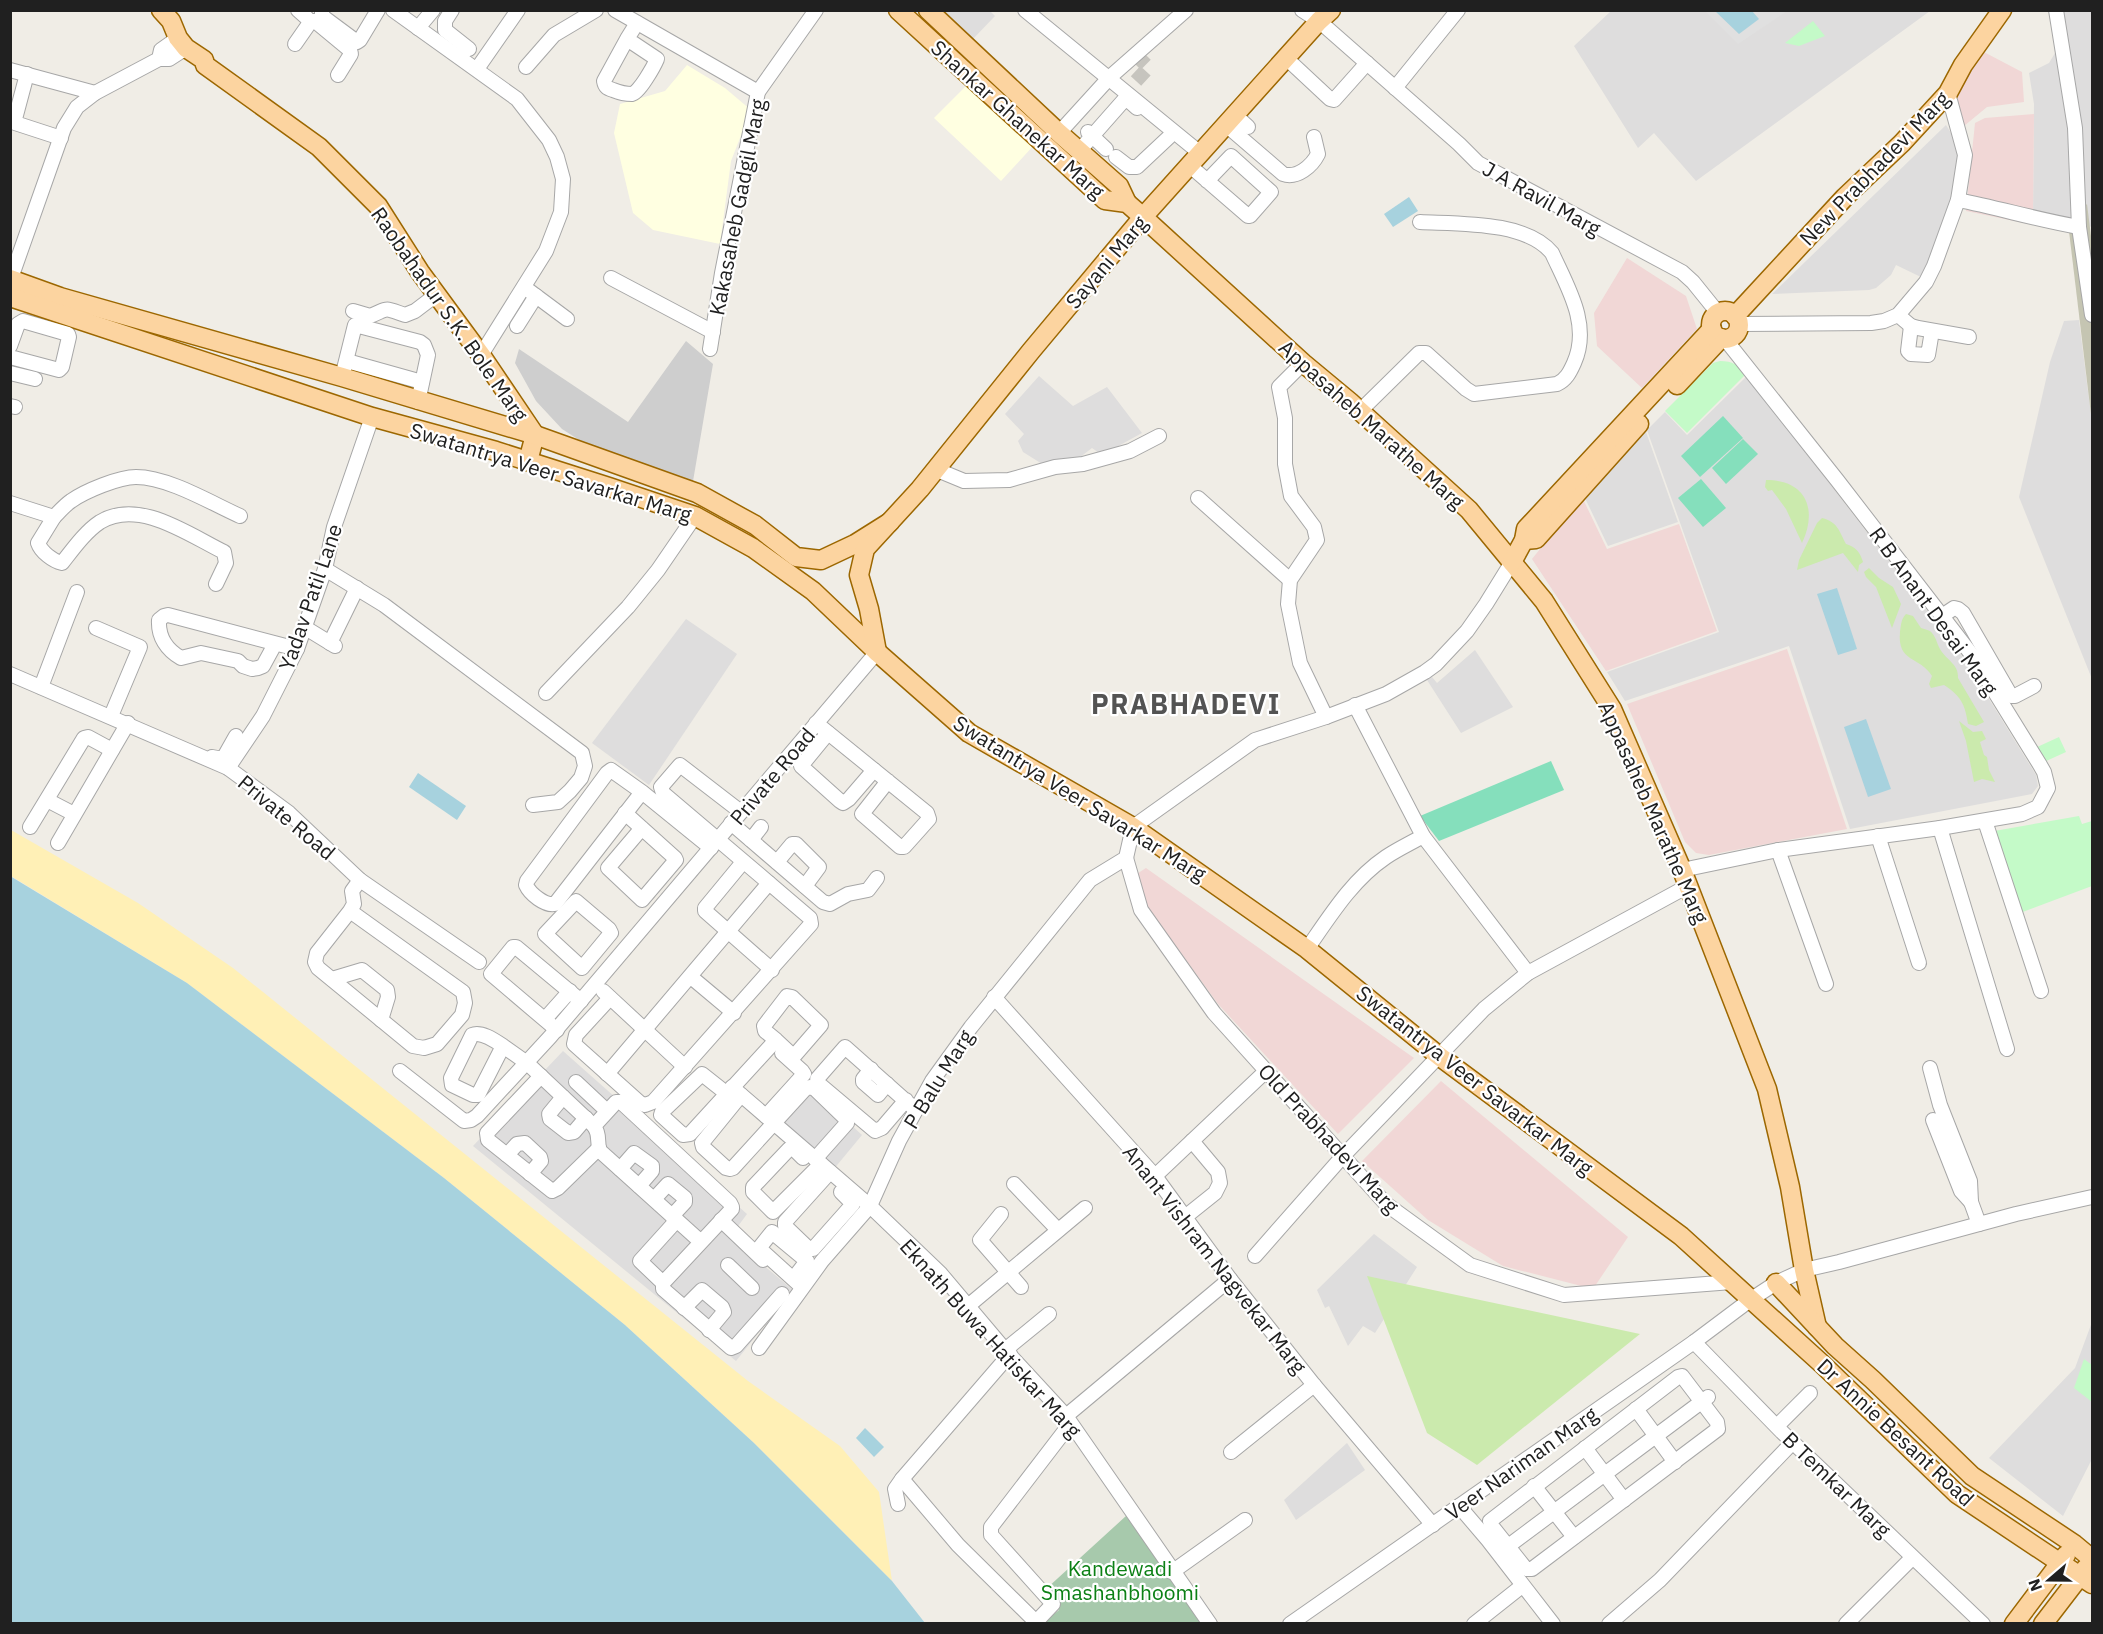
<svg xmlns="http://www.w3.org/2000/svg" width="2103" height="1634" font-family="'IBM Plex Sans',sans-serif">
<rect width="100%" height="100%" fill="#f0ede6"/>
<g fill="#dedddd">
<path d="M940,11H990L995,16L971,41Z"/>
<path d="M1611,11H1930L1696,181L1654,133L1638,148L1574,46Z"/>
<path d="M2053,11H2092V227L2033,213L2034,104L2029,73L2049,63L2055,53Z"/>
<path d="M1946,125L1960,147L1959,178L1925,279L1896,265L1891,275L1876,288L1869,290L1772,294Z"/>
<path d="M2079,320L2092,423V679L2019,497L2050,362L2064,321Z"/>
<path d="M1039,376L1073,406L1107,387L1142,433L1102,455L1092,448L1075,461L1047,467L1023,452L1018,441L1024,434L1005,414Z"/>
<path d="M1747,376L1965,660L2036,775L2038,786L2032,794L1850,829L1789,646L1625,701L1607,672L1719,632L1647,430L1665,412L1687,435Z"/>
<path d="M1646,432L1678,522L1608,546L1584,496Z"/>
<path d="M686,619L737,654L649,785L592,743Z"/>
<path d="M1475,650L1513,707L1461,733L1427,680L1432,677L1437,683Z"/>
<path d="M563,1051L747,1214L730,1237L793,1290L736,1361L473,1146Z"/>
<path d="M806,1084L862,1135L833,1170L774,1117Z"/>
<path d="M1374,1234L1417,1267L1375,1333L1363,1326L1348,1346L1329,1306L1325,1308L1317,1290Z"/>
<path d="M2092,1322V1459L2063,1516L1989,1458L2075,1368Z"/>
<path d="M1347,1443L1365,1470L1296,1520L1284,1500Z"/>
</g>
<g fill="#f1d7d6">
<path d="M1982,51L2022,72L2024,102L1987,107L1964,126L1953,89Z"/>
<path d="M2034,114L2033,213L2029,224L1966,211L1975,123L1985,118Z"/>
<path d="M1627,258L1686,296L1697,329L1642,388L1597,346L1594,313Z"/>
<path d="M1582,497L1607,549L1679,524L1717,631L1606,671L1532,559Z"/>
<path d="M1787,649L1847,829L1709,855L1696,853L1685,842L1627,704Z"/>
<path d="M1146,868L1414,1058L1338,1134L1218,1004L1138,894L1135,875Z"/>
<path d="M1441,1081L1628,1237L1593,1289L1503,1266L1428,1220L1362,1161Z"/>
</g>
<g fill="#ffffe1">
<path d="M687,65L725,88L751,110L731,161L720,244L653,230L633,213L614,133L620,104L665,91Z"/>
<path d="M970,82L1035,144L1001,181L934,118Z"/>
</g>
<path fill="#cecece" d="M686,341L713,364L692,487L598,452L562,429L536,401L515,363L519,349L628,422Z"/>
<path fill="#c5c5b2" d="M2087,204L2092,244V423L2068,223Z"/>
<g fill="#cbeaad">
<path d="M1766,480C1806,480 1818,509 1802,543L1786,509L1772,490L1768,491L1765,487Z"/>
<path d="M1822,518C1838,522 1839,531 1846,544C1856,547 1860,552 1863,562L1859,565L1858,572L1843,553L1797,570L1799,560L1817,523Z"/>
<path d="M1869,568L1879,578L1893,587L1901,604L1892,628L1876,587L1866,577L1864,572Z"/>
<path d="M1906,614L1913,616L1921,628C1924,629 1928,630 1930,631C1936,636 1937,644 1940,649C1946,660 1959,664 1958,678L1984,722L1976,726L1968,724C1965,704 1961,696 1944,685L1931,688L1929,684L1932,676C1920,656 1897,663 1900,632C1901,625 1901,619 1906,614Z"/>
<path d="M1959,721L1973,732L1982,731L1986,739L1980,742L1984,755L1987,757L1989,770L1995,782L1982,779L1974,782L1966,741Z"/>
<path d="M1367,1276L1640,1334L1477,1465L1427,1433Z"/>
</g>
<path fill="#fff0b6" d="M11,830L138,903L233,968L748,1381L840,1446L879,1492L892,1581L754,1443L625,1325L444,1178L187,983L11,876Z"/>
<path fill="#a7c9ac" d="M1126,1516L1203,1623L1042,1624L1059,1610L1046,1589Z"/>
<g fill="#c4fac8">
<path d="M1813,21L1825,36L1799,46L1785,43Z"/>
<path d="M1720,361C1733,361 1738,365 1746,374L1687,433L1665,411L1713,363Z"/>
<path d="M2059,737L2066,752L2044,762L2035,748Z"/>
<path d="M2079,816L2082,824L2092,821V886L2012,916L1983,833Z"/>
<path d="M2084,1359L2092,1365V1402L2074,1388Z"/>
</g>
<g fill="#85dfbc">
<path d="M1723,416L1743,438L1700,477L1681,456Z"/>
<path d="M1743,439L1758,454L1726,484L1712,468Z"/>
<path d="M1701,479L1726,508L1703,527L1678,498Z"/>
<path d="M1551,761L1564,790L1439,841L1420,816Z"/>
</g>
<path fill="#e0e0e0" d="M1705,11H1787L1738,44Z"/>
<g fill="#a7d2de">
<path d="M1715,11H1752L1759,19L1739,34Z"/>
<path d="M1409,197L1418,211L1393,227L1384,214Z"/>
<path d="M1837,588L1857,649L1838,655L1817,594Z"/>
<path d="M1866,719L1891,789L1868,797L1844,727Z"/>
<path d="M418,773L466,806L457,820L409,787Z"/>
<path d="M10,876L187,983L444,1178L625,1325L754,1443L892,1581L925,1623H11Z"/>
<path d="M865,1428L884,1447L874,1457L856,1438Z"/>
</g>
<g fill="none" stroke-linecap="round" stroke-linejoin="round">
<path stroke="#c6c4be" stroke-width="14" stroke-dasharray="14 7" stroke-linecap="butt" d="M1136,81L1147,69V66L1140,59"/>
<g stroke="#a7a7a7" stroke-width="16">
<g id="minor">
<path d="M298,10L307,18"/>
<path d="M322,10V16L357,42L360,40L378,10"/>
<path d="M393,10L517,99L549,140L557,157L563,179L561,212L546,251L481,355"/>
<path d="M452,10L445,21V30L469,49"/>
<path d="M615,10L758,92"/>
<path d="M1025,10L1200,153"/>
<path d="M1302,10L1319,21L1459,144L1478,163L1682,272L1693,282L1718,313"/>
<path d="M2056,10L2075,128L2079,227L2092,315"/>
<path d="M418,28L433,10"/>
<path d="M627,39L657,59C654,66 639,93 632,94C627,94 618,92 613,90C607,88 605,87 604,81L627,39L637,23"/>
<path d="M295,44L311,21H315L350,50L351,54L338,75"/>
<path d="M1286,58L1330,99L1334,100L1367,63"/>
<path d="M159,59H169L186,48"/>
<path d="M526,67L554,35L596,10"/>
<path d="M477,69L518,10"/>
<path d="M10,70L95,93"/>
<path d="M27,74L15,119V123L61,138"/>
<path d="M1395,88L1458,10"/>
<path d="M1235,115L1248,127"/>
<path d="M1226,125L1283,174C1297,179 1312,166 1318,154L1314,137"/>
<path d="M1088,132L1106,149"/>
<path d="M1059,133L1110,77L1186,10"/>
<path d="M1079,151L1124,100H1128L1137,108"/>
<path d="M1116,157L1129,167H1137L1169,137"/>
<path d="M1189,165L1248,216H1250L1271,192L1231,156L1207,181"/>
<path d="M1958,200C1999,208 2038,220 2079,227"/>
<path d="M611,278L713,332"/>
<path d="M10,281L64,128L77,107L95,93L159,59L161,50L178,38"/>
<path d="M524,287L567,319"/>
<path d="M353,311L370,316C390,308 382,307 405,315L415,311L436,295"/>
<path d="M1898,315L1911,326L1918,328L1969,337"/>
<path d="M1739,324L1871,323L1884,321L1898,315L1926,282L1934,266L1958,200L1965,155L1948,93"/>
<path d="M517,326L536,296"/>
<path d="M1911,326L1908,351L1911,354L1928,355L1932,331"/>
<path d="M10,346L18,324L23,321L68,334L69,337L62,367L59,370L10,357"/>
<path d="M710,349L722,273L758,92L816,10"/>
<path d="M347,361L422,382"/>
<path d="M1303,363L1279,387L1285,418V464L1291,496L1314,527L1317,540L1290,580L1288,604L1300,663L1326,717"/>
<path d="M10,373L35,379"/>
<path d="M342,377L355,325L420,342L424,345L428,355L418,402"/>
<path d="M10,406L15,407"/>
<path d="M1360,411L1419,353H1426L1466,389L1474,394L1557,384C1566,380 1570,372 1574,363C1591,325 1568,288 1552,253C1526,221 1459,224 1420,222"/>
<path d="M935,469L964,481L1009,480L1055,467L1083,464L1130,451L1159,436"/>
<path d="M1198,498L1290,580"/>
<path d="M10,503L54,517C59,512 65,505 71,501C85,491 119,477 136,477C168,477 211,503 240,516"/>
<path d="M54,517L38,543C41,552 53,561 62,563C73,549 85,532 100,522C139,498 189,535 224,552L226,563L216,584"/>
<path d="M325,569L384,605L582,753L585,766L581,778L570,791L558,802L533,805"/>
<path d="M1942,616L1954,608L1958,609L1963,613L2011,696H2015L2034,686"/>
<path d="M304,627L335,646"/>
<path d="M96,628L140,647L111,716"/>
<path d="M330,643L357,588"/>
<path d="M275,644L263,666L258,668L252,669L243,666L238,661L201,653L181,658C167,650 158,637 159,620L164,616L168,615L297,649"/>
<path d="M10,674L228,768L289,813L360,880L479,962"/>
<path d="M41,687L77,592"/>
<path d="M546,693L628,607L658,570L695,516"/>
<path d="M1355,705L1423,836L1528,973"/>
<path d="M816,723C853,753 890,783 927,813L929,819L904,847H900L862,814L888,781"/>
<path d="M828,733L801,766L840,801L843,803L849,799L874,770"/>
<path d="M212,757L223,759L236,736"/>
<path d="M228,768L263,716L297,649L325,569L334,527L372,417"/>
<path d="M642,792L555,904C545,906 530,894 526,885L527,881L607,773L611,770L642,792L711,848"/>
<path d="M47,800L74,814"/>
<path d="M625,813L675,858L676,860L642,900L608,868L642,828"/>
<path d="M1985,821L2041,991"/>
<path d="M731,823L823,902L830,904L848,894L868,890L877,878"/>
<path d="M30,827L84,738L88,737L112,750"/>
<path d="M1940,828L2007,1049"/>
<path d="M1878,836L1919,963"/>
<path d="M751,840L761,827"/>
<path d="M58,843L128,723"/>
<path d="M1778,850L1826,984"/>
<path d="M1126,858L1141,910L1214,1013L1386,1204L1470,1265L1564,1295L1732,1282"/>
<path d="M743,862L705,908V911L772,970"/>
<path d="M777,862L792,844H796L819,867L805,886"/>
<path d="M1682,870L1778,850L1940,828L2022,814L2038,807L2048,788L2044,772L2040,765L1972,655L1837,480L1725,339"/>
<path d="M576,901L609,929L611,933L582,968L545,934Z"/>
<path d="M350,911L463,992L465,1003L462,1015L437,1044L424,1048L413,1046L318,968L315,962L317,953L350,911L354,904L352,891L360,880"/>
<path d="M1307,949C1330,916 1352,880 1386,857C1398,849 1411,843 1423,836"/>
<path d="M691,977L734,1013"/>
<path d="M332,979L362,970L387,990L388,997L381,1020"/>
<path d="M603,991L685,1067"/>
<path d="M994,997L1155,1176L1230,1279L1314,1385L1433,1525"/>
<path d="M610,998L576,1035L574,1044L640,1103L645,1105L653,1102L811,924L810,918L769,883"/>
<path d="M545,1019L570,991"/>
<path d="M557,1030L491,974L513,947H516L581,1001"/>
<path d="M503,1046L478,1095H473L452,1085L451,1078L472,1035C481,1031 494,1040 503,1046L527,1063L594,1126"/>
<path d="M1930,1068L1940,1105L1970,1181L1971,1202L1979,1224"/>
<path d="M871,1069L863,1079V1082L878,1095L887,1084"/>
<path d="M400,1071L464,1121L471,1120L477,1116L550,1037L877,652"/>
<path d="M607,1074L769,883L663,793L661,787L680,765L741,812"/>
<path d="M541,1076L487,1133L488,1140L552,1191L558,1188L599,1148"/>
<path d="M576,1082L607,1111"/>
<path d="M732,1087L870,1206L940,1273L1005,1350L1066,1416L1210,1624"/>
<path d="M726,1093L702,1074L662,1112L661,1115L683,1135L690,1134L776,1040L765,1031L764,1026L787,996L792,997L821,1025L795,1055L791,1054L776,1040"/>
<path d="M741,1095L702,1143L703,1147L726,1168L730,1169L733,1168L805,1089L810,1087L815,1089L845,1118L847,1123L815,1159"/>
<path d="M563,1097L549,1114L550,1119L568,1133L574,1132L586,1118"/>
<path d="M906,1100L882,1128L875,1131L818,1083L817,1079L845,1047L916,1110"/>
<path d="M766,1116L804,1074L802,1071L782,1053"/>
<path d="M1933,1120L1961,1191L1971,1202"/>
<path d="M507,1155L517,1144L525,1143L540,1157L541,1161L530,1174"/>
<path d="M803,1158L793,1148L789,1149L753,1187V1192L773,1212L821,1164"/>
<path d="M620,1169L634,1153L652,1166V1171L639,1186"/>
<path d="M830,1172L785,1222V1226L809,1249H813L853,1204L841,1192"/>
<path d="M1155,1176L1266,1071"/>
<path d="M1014,1184L1058,1230"/>
<path d="M654,1199L668,1184L685,1198V1202L672,1216"/>
<path d="M1001,1214L980,1240L1021,1287"/>
<path d="M1185,1217L1215,1193L1220,1183L1218,1172L1192,1141"/>
<path d="M677,1220L640,1261L663,1283L732,1209V1207L730,1203L621,1102H616L594,1126C601,1136 596,1141 600,1151L701,1242"/>
<path d="M721,1220L763,1260"/>
<path d="M1255,1256L1343,1156L1484,1009L1528,973L1688,886"/>
<path d="M728,1265L752,1288"/>
<path d="M793,1279L807,1261L772,1232L760,1247L761,1250L802,1287"/>
<path d="M663,1283V1289L731,1348L736,1346L782,1294"/>
<path d="M968,1306L1085,1208"/>
<path d="M684,1308L702,1290L722,1307L724,1312L709,1330"/>
<path d="M1694,1342L1782,1432L1983,1624"/>
<path d="M759,1348L822,1261L870,1206L899,1141L932,1081L971,1027L1090,880L1126,858L1133,827L1255,740L1326,717L1386,694L1425,672L1436,664L1467,631L1486,604L1512,562"/>
<path d="M1005,1350L1049,1314"/>
<path d="M1682,1376L1717,1422L1718,1429L1532,1569H1526L1491,1525L1490,1521L1678,1377Z"/>
<path d="M1636,1409L1675,1462"/>
<path d="M1066,1416L1230,1279"/>
<path d="M1777,1426L1810,1393"/>
<path d="M1585,1448L1624,1500"/>
<path d="M1231,1452L1314,1385"/>
<path d="M902,1479L958,1545L1036,1622L1053,1604L991,1535V1527L1070,1424"/>
<path d="M1534,1486L1574,1537"/>
<path d="M898,1504L895,1489L902,1479L1010,1354"/>
<path d="M1459,1506L1488,1540L1553,1624"/>
<path d="M1499,1553L1708,1397"/>
<path d="M1172,1572L1245,1520"/>
<path d="M1290,1624L1694,1342L1750,1300L1776,1283L1804,1270L1839,1262L2016,1214L2092,1197"/>
<path d="M1474,1624L1522,1586"/>
<path d="M1609,1624L1660,1580L1793,1442"/>
<path d="M1846,1624L1912,1558"/>
</g>
</g>
<g stroke="#9c6700" stroke-width="21">
<g id="major">
<path d="M161,10L171,21L178,38L186,48L204,60L205,65L319,147L378,206L420,272L481,355L535,435L528,461"/>
<path d="M898,10L1105,200L1127,203L1143,217L1303,363L1350,402L1469,510L1544,601L1612,709L1682,870L1767,1089L1790,1187L1804,1270L1817,1327"/>
<path d="M928,10L1059,133L1119,186L1127,203"/>
<path d="M10,279L60,297L342,377L535,435L697,493L755,525L796,557L821,560L855,544L890,522"/>
<path d="M10,297L372,417L496,451L609,487L695,516L753,548L813,591L877,652L969,733L1133,827L1307,949L1439,1056L1681,1236L1821,1363L1957,1494L2092,1584"/>
<circle cx="1725" cy="325" r="14"/>
<path d="M1735,316L1845,197L1902,143L1948,93L1963,65L2002,10"/>
<path d="M1677,385L1721,338"/>
<path d="M1524,540L1536,539L1639,424"/>
<path d="M1512,562L1524,540L1526,529L1712,329"/>
<path d="M877,652L869,609L859,575L865,549L920,489L1031,351L1143,217L1319,21L1331,10"/>
<path d="M1776,1283L1835,1346L1873,1380L1972,1476L2074,1544L2092,1559"/>
<path d="M2014,1624L2066,1555"/>
<path d="M2043,1624L2086,1568"/>
</g>
</g>
<use href="#minor" stroke="#fff" stroke-width="14"/>
<use href="#major" stroke="#fcd4a0" stroke-width="18"/>
</g>
<g text-anchor="middle" dominant-baseline="central" stroke-width="4.5" stroke-linejoin="round" paint-order="stroke">
<g font-size="21" fill="#202020" stroke="#fff">
<text transform="translate(1018 119) rotate(42)">Shankar Ghanekar Marg</text>
<text transform="translate(1874 168) rotate(-46)">New Prabhadevi Marg</text>
<text transform="translate(1542 198) rotate(29)">J A Ravil Marg</text>
<text transform="translate(737 207) rotate(-79)">Kakasaheb Gadgil Marg</text>
<text transform="translate(1106 262) rotate(-50)">Sayani Marg</text>
<text transform="translate(450 314) rotate(55)">Raobahadur S.K. Bole Marg</text>
<text transform="translate(1372 424) rotate(42)">Appasaheb Marathe Marg</text>
<text transform="translate(551 472) rotate(17)">Swatantrya Veer Savarkar Marg</text>
<text transform="translate(310 597) rotate(-71)">Yadav Patil Lane</text>
<text transform="translate(1934 611) rotate(54)">R B Anant Desai Marg</text>
<text transform="translate(772 776) rotate(-50)">Private Road</text>
<text transform="translate(1080 798) rotate(32)">Swatantrya Veer Savarkar Marg</text>
<text transform="translate(1654 812) rotate(66)">Appasaheb Marathe Marg</text>
<text transform="translate(287 817) rotate(40)">Private Road</text>
<text transform="translate(938 1079) rotate(-58)">P Balu Marg</text>
<text transform="translate(1475 1080) rotate(38)">Swatantrya Veer Savarkar Marg</text>
<text transform="translate(1329 1138) rotate(47)">Old Prabhadevi Marg</text>
<text transform="translate(1215 1259) rotate(52)">Anant Vishram Nagvekar Marg</text>
<text transform="translate(991 1338) rotate(48)">Eknath Buwa Hatiskar Marg</text>
<text transform="translate(1896 1432) rotate(43)">Dr Annie Besant Road</text>
<text transform="translate(1521 1463) rotate(-35)">Veer Nariman Marg</text>
<text transform="translate(1837 1484) rotate(44)">B Temkar Marg</text>
</g>
<g font-size="21" fill="#0c8015" stroke="#fff">
<text x="1120" y="1568">Kandewadi<tspan x="1120" dy="24">Smashanbhoomi</tspan></text>
</g>
<g font-size="27" font-weight="bold" letter-spacing="1.5" fill="#535353" stroke="#fff">
<text x="1186" y="703">PRABHADEVI</text>
</g>
</g>
<rect width="2103" height="1634" fill="none" stroke="#202020" stroke-width="24"/>
<g transform="translate(2049 1580) rotate(250)" stroke="#ffffff" stroke-width="4.5" paint-order="stroke">
<path d="M0-4.5L10 22L0 15L-10 22Z" fill="#202020"/>
<text y="-9" font-size="16" font-weight="bold" text-anchor="middle" fill="#202020">N</text>
</g>
</svg>
